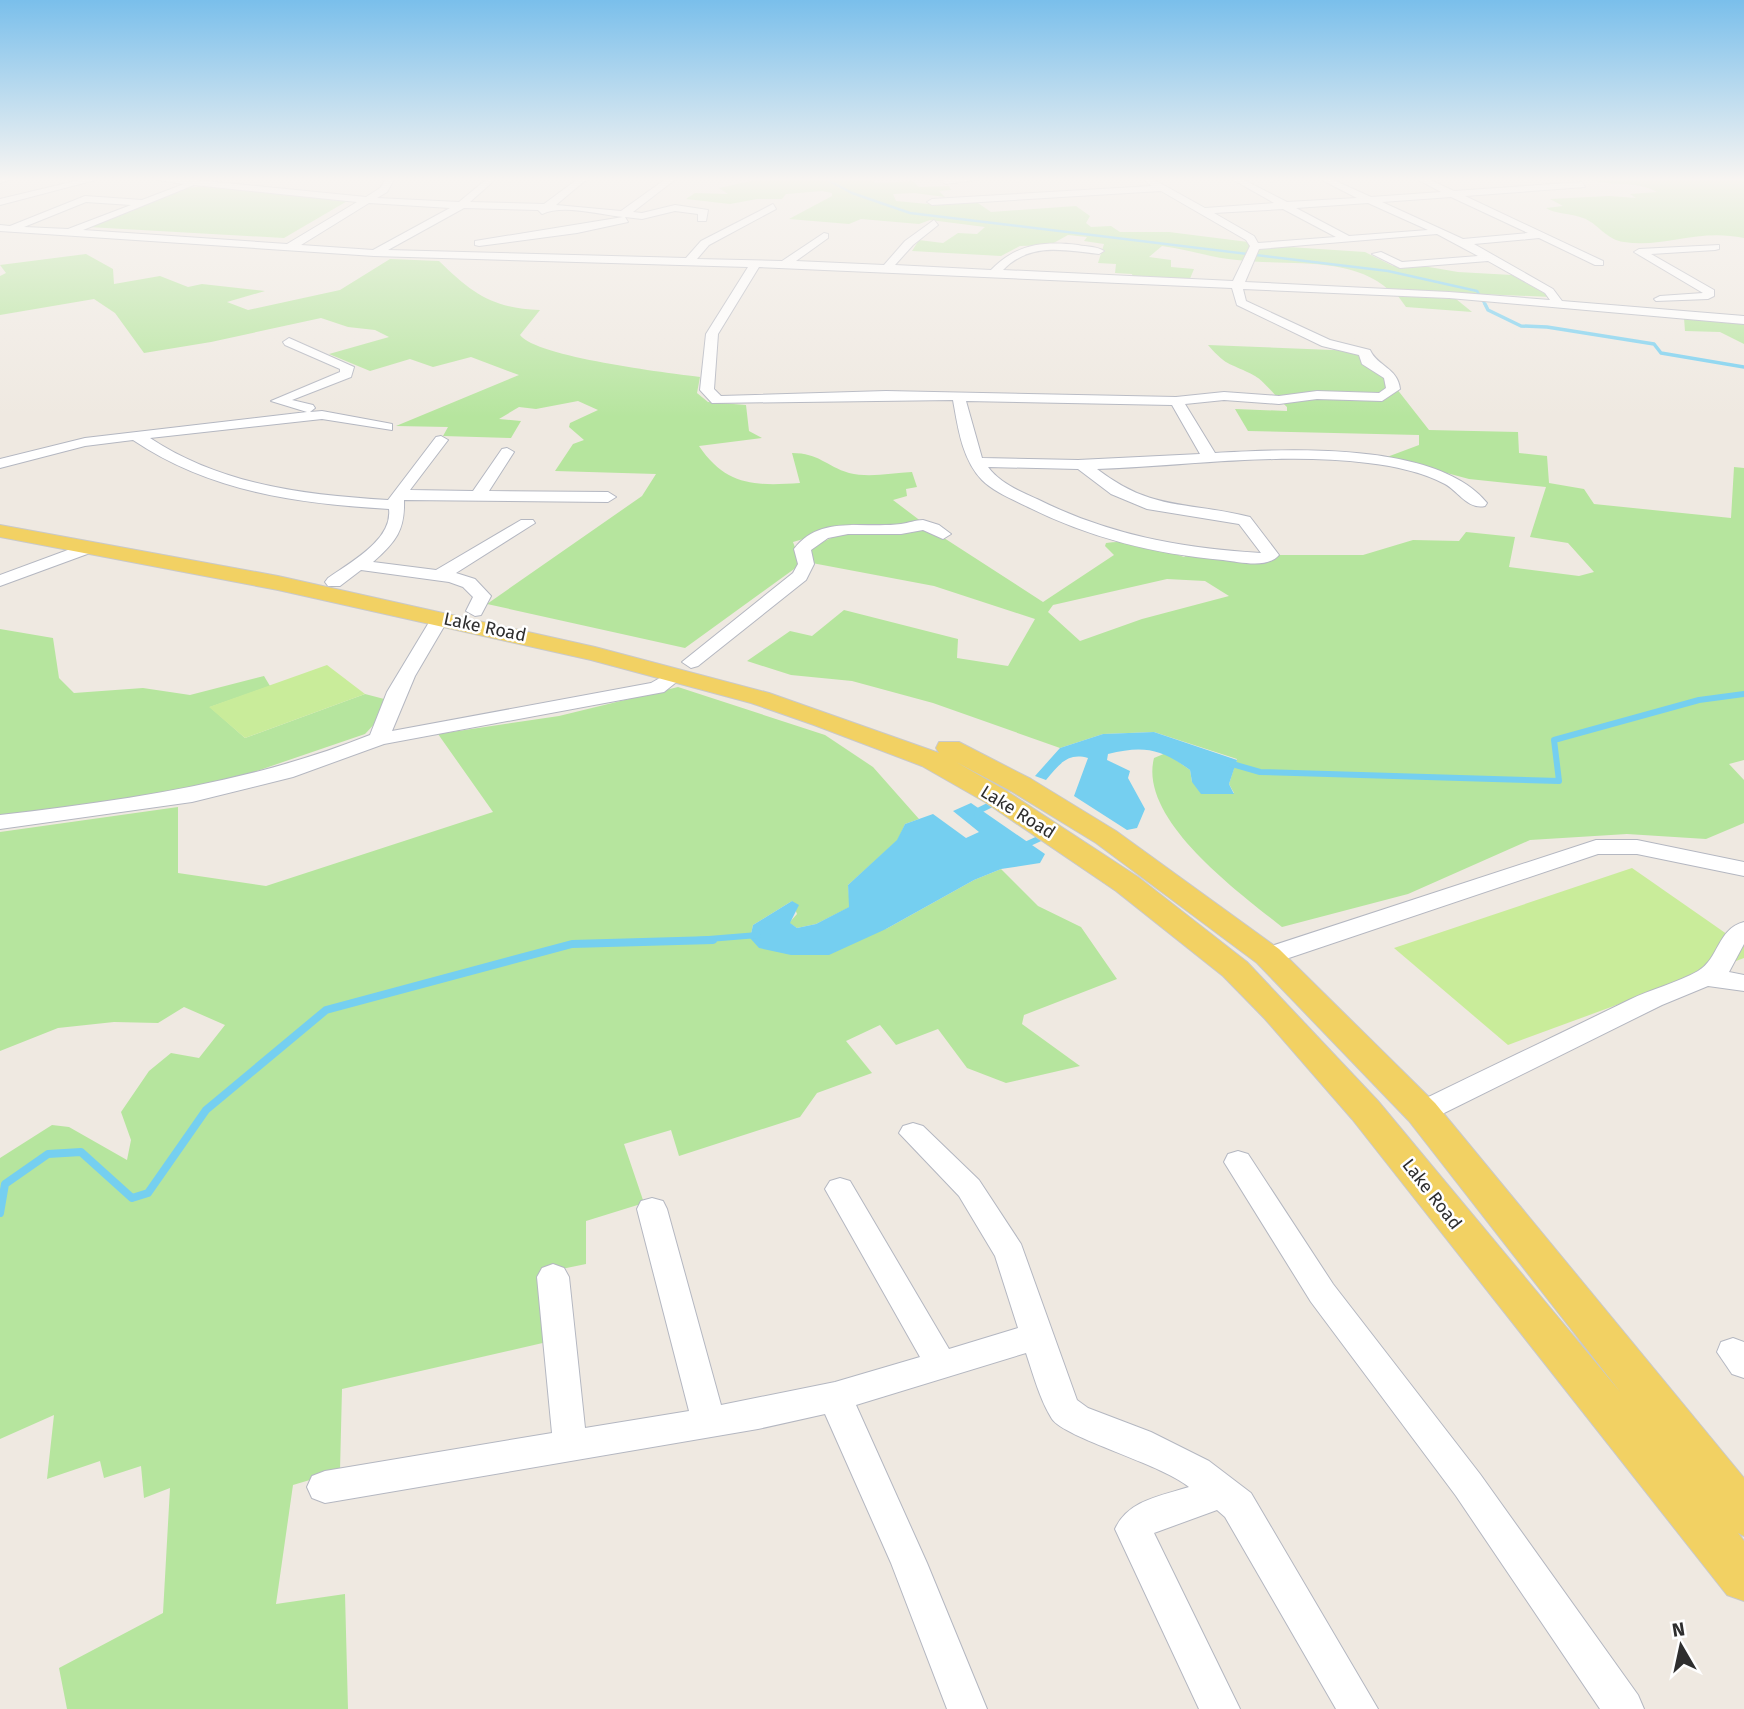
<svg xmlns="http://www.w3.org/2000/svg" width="1744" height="1709" font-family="'Fira Sans',sans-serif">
<rect width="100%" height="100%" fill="#efe9e1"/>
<g fill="#b6e59e" fill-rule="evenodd">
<path d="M764,178H869L876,183L913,181L919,187L949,186L951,190L939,191L945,197L914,193L893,194L896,201L928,204L975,201L991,212L1076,206L1090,216L1086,223L1091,227L1111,226L1120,232H1169L1289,247L1365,252L1393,266H1423L1458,272L1512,275L1551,297L1389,290C1351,255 1285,266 1237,260C1212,258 1187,249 1162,246L1149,257L1171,260V267L1194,269L1189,281L1133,278L1132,274L1115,273L1116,264L1098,263L1104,244L1084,241L1087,237L1068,235L1050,245L1020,246L1001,256L912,251L919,240L943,243L958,233L977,234L985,227L930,220L919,224L861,219L849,224L789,219L832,196V193L822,191L786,194L782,199H757L730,204L686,199L695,193L728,194L719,188Z"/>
<path d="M1585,178H1744V238C1698,228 1665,248 1624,242C1606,240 1598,223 1583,218C1571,213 1555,214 1546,208L1563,206L1550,199L1609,196L1636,198L1630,194L1657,192C1634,179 1608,188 1585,178Z"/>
<path d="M209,186L349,200L284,238L88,227L185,188Z"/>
<path d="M86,254L113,269L114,284L160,276L188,287L202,284L265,291L227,302L248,310L340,290L390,259L439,261C473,294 492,308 540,310L520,335C536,357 668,373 700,377L697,393L708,402L746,405L749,431L762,438L699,446C726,486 755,486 800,483L792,453C819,453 826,466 849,473C869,478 892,473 912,472L917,487L906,489L907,496L893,500L922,522L899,527L854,524L793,542L801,564L685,648L487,604L642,496L656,474L555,471L573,444L584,440L569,427L570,423L598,410L578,401L536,409L519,407L499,419L521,421L511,438L443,436L448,427L396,426L519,375L471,357L433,367L410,359L370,371L329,354L389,337L375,330L348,327L321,318L211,342L144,353L115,313L94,299L0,315V276L6,273L0,265Z"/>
<path d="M1398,296L1456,299L1472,312L1406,307Z"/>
<path d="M1684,318L1744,324V344L1720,332L1685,331Z"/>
<path d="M1208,345L1357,351L1371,356L1429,430L1518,432L1519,453L1547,456L1549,483L1584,489L1594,504L1731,518L1734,467L1744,468V760L1729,764L1744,780V823L1706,839L1627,834L1530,840L1408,894L1282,927C1240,893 1138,820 1154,758L1166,753L1190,770L1192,782L1234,793L1229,784L1237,759L1154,732L1103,734L1060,748L933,703L852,681L791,675L747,661L790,631L812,636L844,610L958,639L957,658L1008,666L1035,619L934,586L812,563L810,548L848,530L927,527L1043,602L1114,555L1105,546L1106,543C1133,539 1159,549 1184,557L1193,551L1244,555H1363L1413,540L1459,541L1466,532L1515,537L1509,567L1579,576L1594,572L1568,543L1530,537L1546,487L1469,479L1387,457L1419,445V435L1248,431L1235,409L1287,411V407C1278,399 1264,381 1255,376C1230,362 1229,369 1208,345ZM1167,579L1205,581L1229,596L1142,619L1080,641L1048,612L1053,605Z"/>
<path d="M0,629L53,638L59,678L74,693L143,688L190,695L264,676L270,686L210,707L245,738L365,694L388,700L380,718L365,734L204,789L0,819Z"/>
<path d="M678,687L825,735L873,767L919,819L905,824L898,840L848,885L850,907L816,924L797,928L789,923L797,914L792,901L753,925L750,938L886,929L974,880L1001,869L1038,906L1081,927L1117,979L1024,1015L1022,1024L1080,1066L1006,1083L967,1068L938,1029L896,1045L880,1025L846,1041L872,1073L817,1093L800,1117L679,1156L671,1130L624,1144L644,1203L586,1221V1264L547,1272V1342L342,1389L340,1471L293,1485L276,1604L345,1594L348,1709H67L59,1668L163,1613L170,1488L144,1498L141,1466L104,1478L100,1461L47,1479L54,1415L0,1439V1158L52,1125L69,1127L127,1160L131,1140L121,1112L149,1071L171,1053L199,1058L225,1025L184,1007L158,1023L114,1022L58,1028L0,1051V832L178,807V873L266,886L493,812L438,734L559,716Z"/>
</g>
<g fill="#c9ec9a">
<path d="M327,665L365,694L245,738L209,707Z"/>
<path d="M1632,868L1744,946V958L1508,1045L1394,948Z"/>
</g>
<g fill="#75cff0">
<path d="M1154,732L1237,760L1229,784L1234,794H1201L1192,782L1190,770C1161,749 1144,745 1108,754L1107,760L1130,771L1128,778L1145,809L1137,828L1127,830L1074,796L1088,758C1067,752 1059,765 1046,780L1035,776L1060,748L1103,734Z"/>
<path d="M971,803L1045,854L1040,863L1001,869L974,880L886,929L829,955H791L759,948L750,938L753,925L792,901L799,905L790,923L797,928L816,924L849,907L848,885L897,840L905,824L933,814L966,838L979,832L953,811Z"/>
</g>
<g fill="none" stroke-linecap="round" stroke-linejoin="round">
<path stroke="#75cff0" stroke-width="2.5" d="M824,178L852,193L910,213L1388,271L1477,291L1486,306"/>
<path stroke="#75cff0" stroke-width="3.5" d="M1485,304L1488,310L1521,326L1547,327L1654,344L1661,353L1744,367"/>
<g stroke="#75cff0" stroke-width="6">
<path d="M1229,763L1260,772L1559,781L1554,740L1699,700L1744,694"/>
<path d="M977,815L978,811L996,802"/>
<path d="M1023,846L1045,836"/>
<path d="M684,941L758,935"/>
</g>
<path stroke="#75cff0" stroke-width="8" d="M0,1213L5,1184L48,1154L81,1152L132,1198L148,1193L206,1110L326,1010L572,944L713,940"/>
<g stroke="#b4b7c1" stroke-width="2">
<g id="minor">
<path d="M0,178H16L0,183Z"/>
<path d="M88,178H103L0,205V199Z"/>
<path d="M146,178H175L366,197L380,188L387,178H395L387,192L377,198L459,202L488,178H497L470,202L544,204L579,178H588L556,205L621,211L667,178H677L633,212L642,213L675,205L708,210L706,221H698V214L675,211L642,219L625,217L628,222L577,233L479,246L475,245V241L623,217C600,215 564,204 542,214L538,210L464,208L388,250L686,258L701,241L773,204L776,209L709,245L697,259L782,261L824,233L828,234V238L796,261L884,265L905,241L934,220L938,225L913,245L895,265L991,270C1016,244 1043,241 1078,245C1087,247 1097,246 1104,251L1099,254C1064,250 1030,242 1003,270L1233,281L1250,246L1246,240L1161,191L932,205L927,202L932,199L1152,186L1141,178H1151L1205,208L1274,203L1230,178H1240L1287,202L1357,198L1318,178H1329L1371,197L1441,192L1415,178H1426L1454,191L1582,182L1585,187L1465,196L1603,261V265H1595L1539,238L1474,244L1553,289L1562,301L1744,316V324L1449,298L1243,289L1246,301L1330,340L1370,350C1377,366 1398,368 1400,389L1382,401L1317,399L1279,404L1224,400L1185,404L1215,453C1287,449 1437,441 1487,503L1485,506C1468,510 1458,491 1445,484C1422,472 1394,466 1368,463C1278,452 1187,466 1097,469C1153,512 1187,501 1250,517L1279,555C1267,569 1240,562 1223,560C1154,554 1090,538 1028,507C1012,499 994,492 982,480C962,459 958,428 953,400L712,403L700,390L706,334L748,267L374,256L0,231V225L10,226L85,196L142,200L184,184ZM194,185L357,202L287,244L83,230ZM1451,197L1528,233L1463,239L1382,202ZM86,202L131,205L68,229L24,227ZM369,203L450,208L373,250L301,245ZM1368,203L1428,230L1349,236L1296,208ZM1283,209L1336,237L1258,243L1254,236L1214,213ZM1437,234L1478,256L1402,262L1381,252L1372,254L1400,268L1488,261L1545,293L1550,300L1449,292L1245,282L1259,249ZM759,267L1232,288L1237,305L1322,346L1359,355L1362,364L1384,378L1386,388L1379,393L1317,391L1279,396L1224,392L1176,397L886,391L721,396L714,389L718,334ZM966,401L1172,405L1200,454L1078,460L982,458ZM988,467L1078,469L1111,494L1147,509L1239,524L1261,553C1181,548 1109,535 1037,499C1019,491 1000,483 988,467Z"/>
<path d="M952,178H989L946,184L941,181Z"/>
<path d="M1719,245V249L1715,250L1651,254L1714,290V296L1708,299L1656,301L1654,299L1660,296L1703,293L1634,252L1639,249Z"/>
<path d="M289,338L354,367L351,377L292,400L313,405L315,408L310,412L322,411L387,423L392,424V430L322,419L150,438C221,485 305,495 388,500L436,437L441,436L448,440L410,490L473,491L502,449L507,448L514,452L489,491L608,492L616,497L608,502L404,500C405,530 396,542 373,562L436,570L521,520H533L535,523L456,573L475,579L491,596L481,615L475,616L466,611L473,597L463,587L449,582L361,570L340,586H328L325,582L328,578C349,563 393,540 389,509C299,504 210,492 133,440L85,446L0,468V459L85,438L307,412L271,401L340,372V369L285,345L283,342Z"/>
<path d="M923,520L939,525L951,534L943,539L923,530L901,534H848L828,538L811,550L814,564L806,580L698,666L691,668L682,662L793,573L798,564L794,549C820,514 864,529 901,524C909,523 915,520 923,520Z"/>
<path d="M84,544L90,545V553L0,586V575Z"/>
<path d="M440,613L449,618L415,676L392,731L651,683L674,670L684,676L664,692L384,744L293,777L192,802L0,829V815C127,800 250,783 370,735L387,692L434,614Z"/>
<path d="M1596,840H1637L1744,862V876L1637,854H1598L1277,962H1259L1256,956L1259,950Z"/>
<path d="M1744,922V944L1729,972L1744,975V991L1708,986L1662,1005L1432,1119L1422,1122L1412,1119L1408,1112L1412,1105C1484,1070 1557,1035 1629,1000C1651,989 1677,983 1698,971C1719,959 1717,929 1744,922Z"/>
<path d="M913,1123L923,1126L979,1180L1021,1244L1077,1400L1088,1408L1151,1432L1209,1461L1251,1493L1378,1709H1336L1225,1517L1217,1510L1154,1533L1240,1709H1199L1115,1529C1128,1500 1161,1496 1189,1487C1161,1464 1065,1438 1052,1419C1040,1400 1033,1374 1026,1353L856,1405L927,1563L987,1709H947L891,1563L825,1414L758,1429L325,1503L312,1498L307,1487L312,1476L325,1471L552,1433L537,1277L542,1268L553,1264L564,1268L569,1277L585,1428L689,1411L637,1209L641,1201L652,1198L663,1201L667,1209L721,1405L835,1382L920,1357L825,1189L830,1181L840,1178L850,1181L949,1349L1018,1328L995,1256L959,1196L899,1133L903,1126Z"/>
<path d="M1238,1151L1248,1154L1333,1284L1480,1474L1638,1695L1644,1709H1600L1456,1496L1311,1302L1224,1162L1228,1154Z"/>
<path d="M1733,1338L1744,1342V1378L1732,1374L1717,1352L1721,1342Z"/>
</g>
</g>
<g stroke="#c9c9c9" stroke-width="2">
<path id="major" d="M0,525L278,576L595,647L769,693L939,753L936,748L939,742H959L1031,779L1116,831L1279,949L1435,1103L1744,1478V1536L1738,1533L1744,1541V1601L1727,1595L1352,1119L1265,1019L1223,976L1116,891L985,802L922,766L814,725L751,703L591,660L278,590L0,537ZM956,762L1011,791L1096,843L1257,963L1409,1121L1621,1393L1378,1101L1247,962L1138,877L1005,790Z"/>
</g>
<use href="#minor" fill="#fff" fill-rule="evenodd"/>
<use href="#major" fill="#f2d163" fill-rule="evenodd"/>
</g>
<linearGradient id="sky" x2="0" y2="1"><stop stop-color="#7abfeb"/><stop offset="0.43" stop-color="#f8f5f2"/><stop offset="1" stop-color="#f8f5f2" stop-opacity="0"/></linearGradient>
<rect width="1744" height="417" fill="url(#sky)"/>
<g text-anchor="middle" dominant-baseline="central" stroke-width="5" stroke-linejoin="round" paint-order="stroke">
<g font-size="18" fill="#2e2e2e" stroke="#fff">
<text transform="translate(485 627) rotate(12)">Lake Road</text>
<text transform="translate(1018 812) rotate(32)">Lake Road</text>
<text transform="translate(1432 1194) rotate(52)">Lake Road</text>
</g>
</g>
<g transform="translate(1681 1646) rotate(351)" stroke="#ffffff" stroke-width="5" paint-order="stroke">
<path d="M0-5L12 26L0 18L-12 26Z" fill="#2e2e2e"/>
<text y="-10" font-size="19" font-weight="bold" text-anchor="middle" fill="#2e2e2e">N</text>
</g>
</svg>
